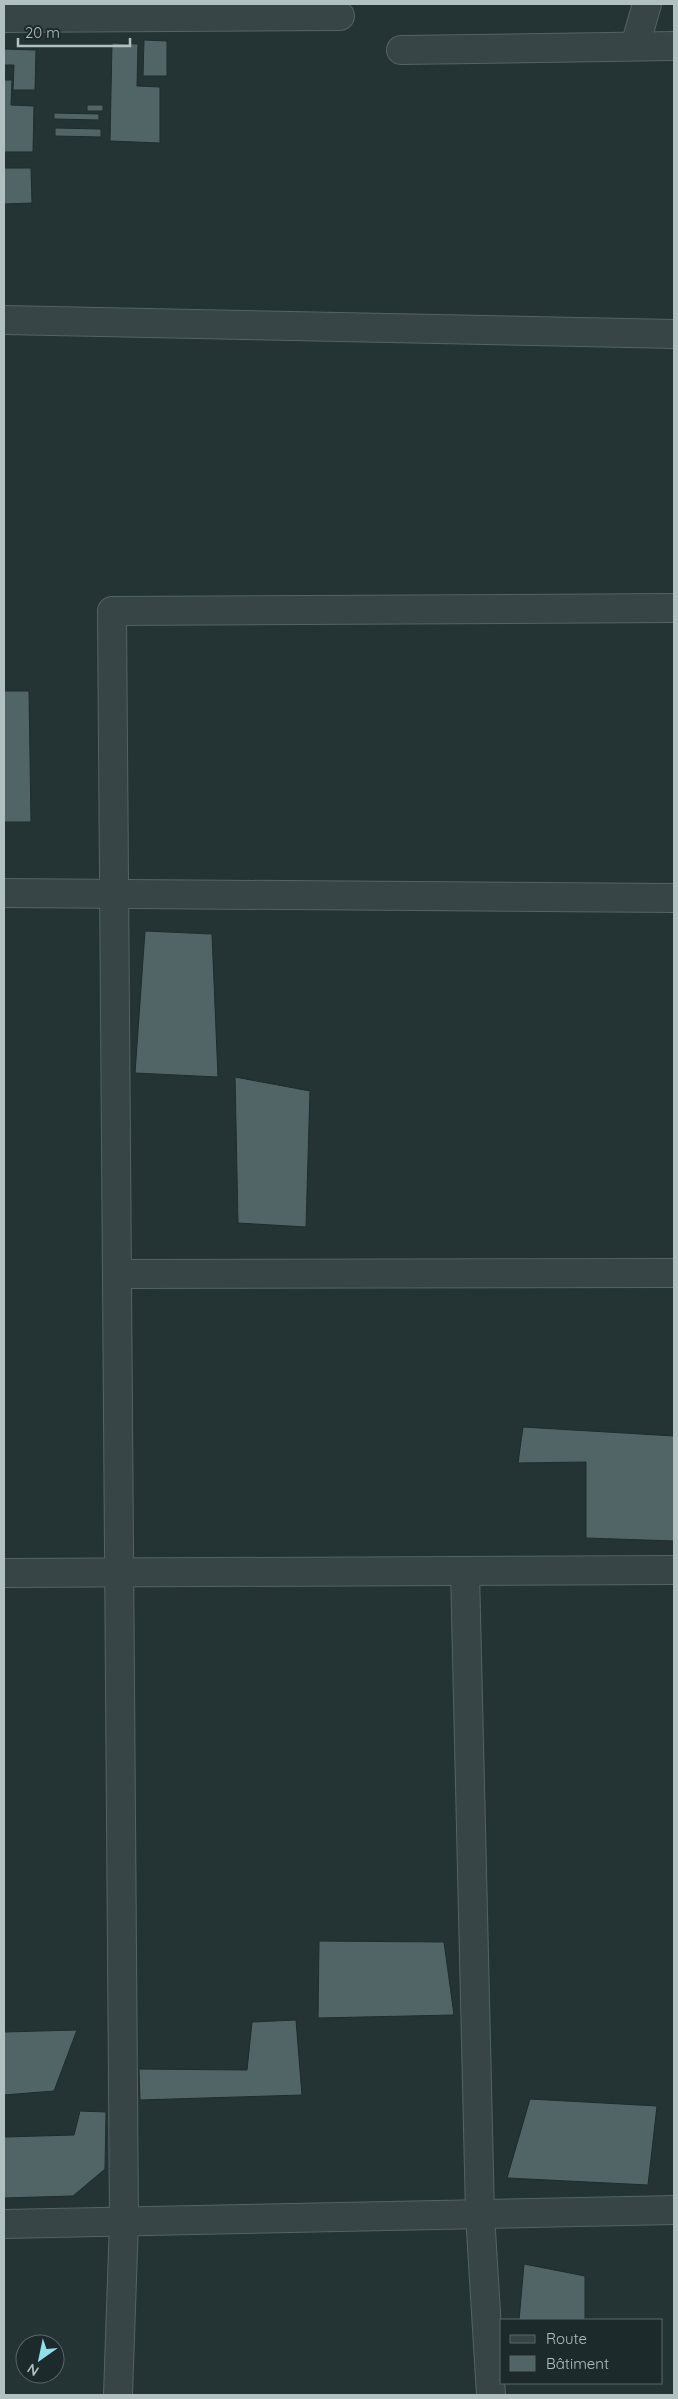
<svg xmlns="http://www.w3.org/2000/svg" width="678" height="2399" font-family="Quicksand,sans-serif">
<rect width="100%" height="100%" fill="#243435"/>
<g fill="#516466" stroke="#1e2c2d">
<path d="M144,40L167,41V76H143Z"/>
<path d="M112,43L138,44L137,86L160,87V143L110,141Z"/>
<path d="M4,49L36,50L35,90H13L14,65H4Z"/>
<path d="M4,80H12L11,105L34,106L33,152H4Z"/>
<rect x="87" y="105" width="16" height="6"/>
<path d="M54,113L99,114V120L54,119Z"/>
<path d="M55,128L101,129V137L55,136Z"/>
<path d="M4,168H31L32,203L4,204Z"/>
<path d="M4,691H29L31,822H4Z"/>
<path d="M145,931L212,934L218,1077L135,1073Z"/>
<path d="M235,1077L310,1091L306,1227L238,1223Z"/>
<path d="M523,1427L674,1436V1541L586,1538V1462L518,1463Z"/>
<path d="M319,1941L444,1942L454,2015L318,2018Z"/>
<path d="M296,2020L302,2095L140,2100L139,2069L247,2070L252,2022Z"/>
<path d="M77,2030L54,2091L4,2095V2032Z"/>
<path d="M530,2099L657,2106L648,2185L507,2178Z"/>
<path d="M80,2111L106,2112L105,2169L73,2196L4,2198V2137L74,2135Z"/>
<path d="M524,2264L585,2276V2320H519Z"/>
</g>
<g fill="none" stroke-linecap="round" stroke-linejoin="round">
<g stroke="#546364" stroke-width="30">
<g id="minor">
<path d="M4,18L340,16"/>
<path d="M635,46L647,4"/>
<path d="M401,50L674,46"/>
<path d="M4,320L674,334"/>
<path d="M4,893L674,898"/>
<path d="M117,1274L674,1273"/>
<path d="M465,1571L480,2214L491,2395"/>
<path d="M4,1573L674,1570"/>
<path d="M4,2224L674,2210"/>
<path d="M118,2395L124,2221L112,611L674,608"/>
</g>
</g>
<use href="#minor" stroke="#374546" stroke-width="28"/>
</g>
<rect width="678" height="2399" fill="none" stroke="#b1c1c2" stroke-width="10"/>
<rect x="500" y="2319" width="162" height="65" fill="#1c2a2b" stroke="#586667"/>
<rect x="510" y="2335" width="25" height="8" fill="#374546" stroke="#586667"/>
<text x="546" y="2344" font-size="15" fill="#b1c1c2">Route</text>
<rect x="510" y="2356" width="25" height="15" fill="#516466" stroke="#586667"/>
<text x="546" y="2369" font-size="15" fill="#b1c1c2">Bâtiment</text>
<g transform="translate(40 2359) rotate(213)"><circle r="24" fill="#1c2a2b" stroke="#586667"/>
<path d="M0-4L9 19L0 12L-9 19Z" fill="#90e0e9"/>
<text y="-8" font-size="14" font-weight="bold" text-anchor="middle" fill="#b1c1c2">N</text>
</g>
<path d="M18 38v8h112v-8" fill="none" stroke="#b1c1c2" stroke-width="2.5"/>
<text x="25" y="38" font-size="15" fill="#b1c1c2" stroke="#1c2a2b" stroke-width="4" paint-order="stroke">20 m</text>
</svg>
